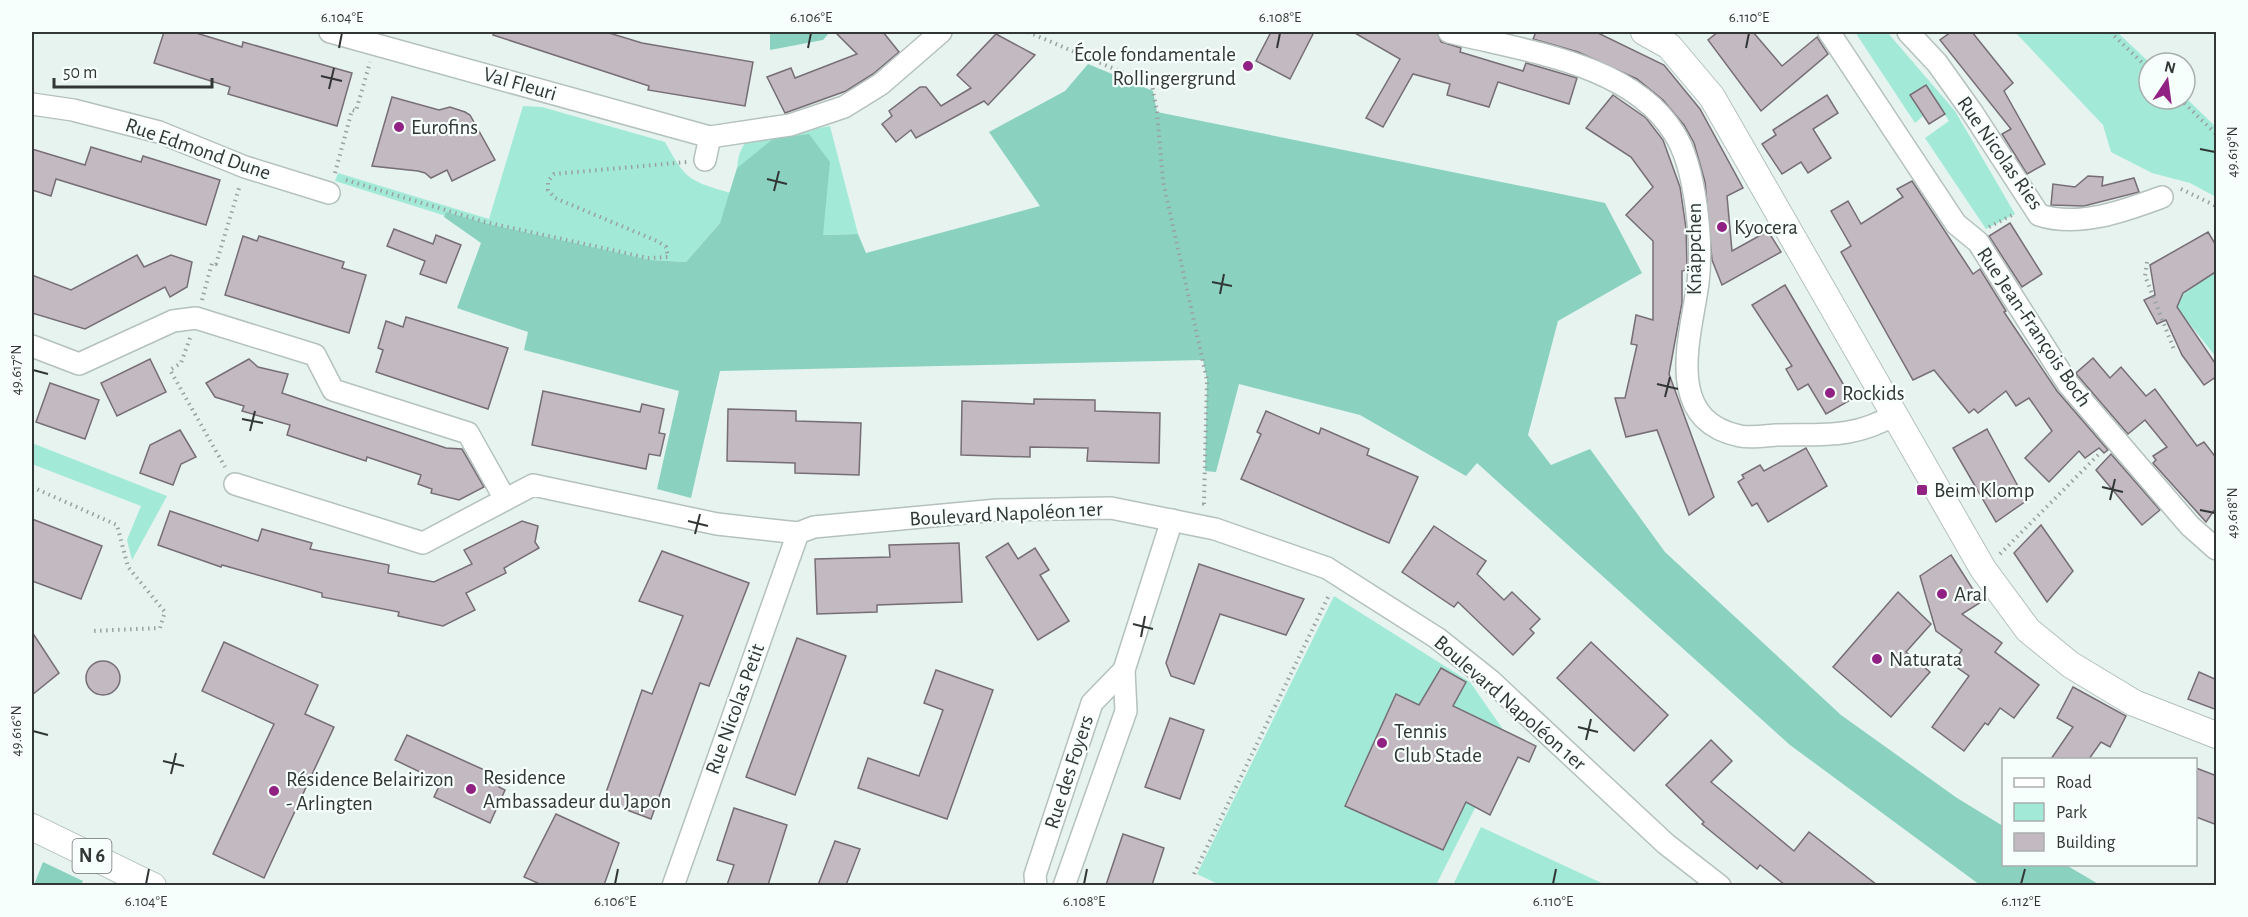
<svg xmlns="http://www.w3.org/2000/svg" width="2248" height="917" font-family="'Alegreya Sans',sans-serif">
<rect width="100%" height="100%" fill="#e6f3ef"/>
<g fill="#a2ead7">
<path d="M1855,32H1887L1955,111L2015,214L1986,229L1925,138L1949,121L1926,85L1910,95L1923,116L1915,123Z"/>
<path d="M2015,32H2117L2150,63L2149,99L2185,97L2216,127V197L2190,183L2152,173L2111,152L2103,125Z"/>
<path d="M523,106L542,107L665,142C686,180 689,181 731,193L720,223L686,262L650,260L487,229L335,181L338,173L489,219Z"/>
<path d="M830,126L858,234L748,237C744,210 727,164 746,142Z"/>
<path d="M2216,271V357L2177,308L2181,296Z"/>
<path d="M32,443L167,496L132,560L127,540L141,506L32,464Z"/>
<path d="M1334,596L1470,682L1502,728L1496,740L1507,745L1436,885L1222,886L1197,874Z"/>
<path d="M1481,827L1606,885H1453Z"/>
</g>
<g fill="#8ad2bf">
<path d="M770,32H830L823,40L770,50Z"/>
<path d="M1088,64L1153,91L1157,112L1605,203L1642,273L1558,321L1528,435L1551,465L1590,449L1665,552L1841,715L1957,798L2003,826L2004,864L2066,865L2100,885H1980L1790,745L1477,463L1466,476L1360,415L1239,384L1216,472L1205,471L1207,380L1203,360L720,371L691,498L657,489L679,391L524,350L528,332L457,308L481,243L444,217L446,212L488,224L650,260L686,262L720,223L737,168L773,139L809,134L830,162L823,235L858,234L866,253L1040,206L989,132L1065,91Z"/>
<path d="M43,862L83,881L81,885H34Z"/>
</g>
<g fill="#c3b9c1" stroke="#776e75" stroke-width="1.5">
<path d="M164,32H193L242,47L243,42L352,73L337,126L228,94L230,87L154,63Z"/>
<path d="M494,32H606L642,43L753,62L745,106L648,90L649,86L493,35Z"/>
<path d="M835,32H883L899,52L873,74L846,91L785,113L767,77L791,68L795,78L857,54Z"/>
<path d="M1271,32H1314L1290,79L1256,61Z"/>
<path d="M1353,32H1437L1441,42L1461,48L1460,52L1523,71L1526,63L1577,78L1569,104L1498,82L1489,107L1447,95L1450,84L1413,74L1383,127L1366,118L1400,59Z"/>
<path d="M1536,32H1596L1664,65L1700,109L1743,188L1727,196L1732,251L1768,231L1781,252L1722,285L1712,260L1705,182L1694,143L1684,125L1663,100L1637,79L1578,52L1533,39Z"/>
<path d="M1718,32H1753L1782,66L1817,37L1828,54L1761,111L1708,40Z"/>
<path d="M1951,32H1972L2013,83L2004,91L2045,164L2027,174L2002,134L2011,129L1940,40Z"/>
<path d="M996,34L1035,55L988,105L984,101L916,138L911,130L896,142L882,124L892,116L889,111L920,87H926L941,106L971,88L957,75Z"/>
<path d="M1926,85L1945,114L1929,124L1910,95Z"/>
<path d="M1613,95L1646,118L1663,140L1680,187L1686,228L1687,266L1686,270L1682,271V303L1669,374L1714,497L1689,515L1657,430L1626,437L1615,398H1625L1637,345L1631,344L1636,315L1653,320V241L1626,215L1653,187L1631,157L1586,128Z"/>
<path d="M1827,95L1838,113L1813,129L1831,158L1808,173L1801,162L1782,174L1762,144L1776,135L1773,130Z"/>
<path d="M392,97L439,110L450,107L465,112L470,115L495,160L452,181L447,170L431,178L425,173L418,171L372,166Z"/>
<path d="M91,147L141,162L143,156L220,180L206,225L56,179L51,196L32,190V149L85,165Z"/>
<path d="M2088,176L2103,177L2102,186L2134,178L2139,192L2084,206L2051,205L2053,184L2075,187Z"/>
<path d="M1912,181L1973,274L1980,269L2006,311L2004,312L2057,391L2108,450L2104,453L2099,448L2085,458L2079,451L2049,482L2025,458L2052,431L2029,398L2016,406L2006,391L1978,413L1974,409L1969,413L1934,370L1913,380L1841,252L1851,246L1831,211L1848,201L1861,224L1903,197L1897,189Z"/>
<path d="M2010,223L2042,274L2022,287L1989,236Z"/>
<path d="M394,229L433,244L436,235L461,245L446,283L420,274L425,261L387,246Z"/>
<path d="M2208,232L2217,247V271L2183,293L2177,307L2217,366V376L2204,385L2182,355L2166,320L2157,324L2144,300L2155,295L2150,265Z"/>
<path d="M243,236L257,241L259,236L344,262L342,268L366,275L349,333L225,295Z"/>
<path d="M137,255L144,267L171,255L192,262L187,287L170,297L165,287L85,329L32,313V275L71,290Z"/>
<path d="M1785,285L1852,399L1826,414L1808,384L1798,390L1786,369L1792,366L1752,305Z"/>
<path d="M406,317L508,348L488,409L376,372L383,350L378,348L386,321L403,327Z"/>
<path d="M2093,358L2110,378L2121,367L2146,396L2155,389L2197,446L2204,442L2217,459V506L2206,522L2153,463L2156,460L2153,456L2167,447L2145,420L2128,434L2078,376L2076,373Z"/>
<path d="M150,359L166,392L117,416L101,383Z"/>
<path d="M249,359L258,367L288,374L282,393L446,448L462,449L484,487L459,500L431,493L432,489L418,484L421,475L367,457L366,461L287,435L290,425L242,411L244,406L215,397L206,383Z"/>
<path d="M50,383L99,400L85,439L36,422Z"/>
<path d="M543,391L640,412L642,404L664,409L659,433L665,434L660,456L649,454L646,469L532,445Z"/>
<path d="M1034,399L1095,400V411L1160,413L1159,463L1087,461L1088,448L1030,447V457L961,455L962,401L1034,404Z"/>
<path d="M728,409L796,411V421L861,423L859,475L795,473V463L727,461Z"/>
<path d="M1266,411L1319,434L1321,428L1369,449L1367,455L1418,477L1389,543L1241,479L1261,434L1257,432Z"/>
<path d="M1987,429L2026,501L1996,522L1953,448Z"/>
<path d="M180,430L196,457L181,464L173,485L140,473L150,445Z"/>
<path d="M1806,448L1827,486L1768,522L1757,503L1752,506L1738,482L1744,478L1742,475L1760,465L1764,471Z"/>
<path d="M2111,454L2160,510L2142,525L2096,470Z"/>
<path d="M170,511L258,541L262,529L312,543L310,549L389,565L388,573L434,582L472,564L464,550L522,521L538,526L535,542L539,548L504,568L506,573L466,593L475,610L443,626L398,616L399,612L322,597V593L222,565L221,567L158,545Z"/>
<path d="M32,519L102,546L81,599L32,581Z"/>
<path d="M2041,525L2073,571L2047,602L2014,553Z"/>
<path d="M1434,526L1486,561L1477,574L1504,600L1512,592L1540,619L1530,629L1534,633L1513,655L1458,602L1454,607L1402,572Z"/>
<path d="M959,543L962,602L877,605V612L817,614L815,559L890,557L889,545Z"/>
<path d="M1008,543L1018,559L1035,548L1049,570L1040,575L1069,621L1038,640L986,557Z"/>
<path d="M662,551L749,583L709,686L700,683L651,819L603,801L642,690L652,694L683,616L639,601Z"/>
<path d="M1951,555L1981,602L1962,614L2002,643L1995,652L2039,685L2014,718L2000,708L1988,725L1985,723L1964,751L1932,727L1969,676L1952,664L1962,650L1936,631L1920,576Z"/>
<path d="M1199,564L1304,599L1286,635L1220,614L1194,684L1171,676L1166,663Z"/>
<path d="M1898,592L1931,624L1906,652L1930,672L1891,717L1833,667Z"/>
<path d="M32,632L59,673L32,695Z"/>
<path d="M797,638L846,656L795,795L746,777Z"/>
<path d="M224,642L318,685L305,714L334,727L264,878L213,854L274,724L202,691Z"/>
<path d="M1591,642L1668,715L1634,751L1557,678Z"/>
<circle cx="103" cy="678" r="17"/>
<path d="M1441,668L1466,682L1453,706L1536,746L1529,762L1518,757L1490,815L1466,802L1443,850L1345,806L1396,694L1419,705Z"/>
<path d="M936,670L993,690L947,819L858,788L868,758L919,776L943,710L924,703Z"/>
<path d="M2199,672L2217,680V710L2188,699Z"/>
<path d="M2073,687L2126,716L2110,747L2101,742L2089,759H2051L2073,727L2057,718Z"/>
<path d="M1170,718L1204,730L1180,799L1145,787Z"/>
<path d="M407,735L502,778L499,787L505,790L490,823L434,797L441,782L395,760Z"/>
<path d="M1711,740L1732,761L1711,782L1794,851L1809,832L1877,885H1785L1760,865L1757,869L1702,824L1704,822L1666,785Z"/>
<path d="M2196,768L2217,776V825L2196,817Z"/>
<path d="M734,808L787,825L768,885H727L734,865L717,860Z"/>
<path d="M556,814L619,843L604,885H542L524,877Z"/>
<path d="M1123,834L1164,848L1152,885H1106Z"/>
<path d="M835,841L860,849L846,885H818Z"/>
</g>
<g fill="none" stroke-linecap="round" stroke-linejoin="round">
<g stroke="#b4c1bd" stroke-width="24">
<g id="minor">
<path d="M330,32L710,137L790,125L844,107L881,84L941,32"/>
<path d="M1449,32C1523,51 1631,63 1674,133C1696,167 1703,243 1698,283C1691,336 1662,420 1740,436C1751,438 1765,436 1776,435C1822,434 1853,439 1894,415"/>
<path d="M1829,32L1956,224L1978,242L2068,384L2190,526L2216,549"/>
<path d="M1908,32L1937,63L1972,112L2039,215C2079,228 2124,211 2162,197"/>
<path d="M32,104L73,110L159,132L245,167L329,193"/>
<path d="M705,160L710,137"/>
<path d="M32,346L79,364L173,321L196,318L315,355L333,390L468,433L505,499"/>
<path d="M235,484L423,543L533,485L717,524L798,533L814,527L997,510L1111,508L1215,529L1327,568L1437,638L1491,681L1666,844L1720,886"/>
<path d="M673,886L798,533"/>
<path d="M1036,886L1035,875L1092,703L1124,670"/>
<path d="M1064,886L1126,711L1124,670L1172,520"/>
</g>
</g>
<g stroke="#b4c1bd" stroke-width="28">
<g id="major">
<path d="M1644,32L1669,46L1712,97L1983,569L2028,630L2071,665L2134,703L2216,735"/>
<path d="M32,827L153,886"/>
</g>
</g>
<g stroke="#99a29f" stroke-width="4" stroke-dasharray="1.5 4.5" stroke-linecap="butt">
<path d="M1028,32L1152,85L1157,112L1163,181L1207,380L1204,504L1207,505"/>
<path d="M2110,32L2149,69"/>
<path d="M2180,99L2216,134"/>
<path d="M335,173L352,110L356,111L370,62"/>
<path d="M346,180L485,222L648,258L668,257L666,247L657,241L555,198L548,190V181L554,174L687,162"/>
<path d="M2181,189L2216,206"/>
<path d="M1989,227L2014,214"/>
<path d="M2147,262L2145,276L2175,352"/>
<path d="M202,300L212,263L216,264L240,185"/>
<path d="M190,338L181,363L170,370L225,467"/>
<path d="M32,487L117,525L128,567L165,612L160,628L92,631"/>
<path d="M2000,554L2100,453"/>
<path d="M1194,874L1330,593"/>
</g>
<use href="#minor" stroke="#fff" stroke-width="21"/>
<use href="#major" stroke="#fff" stroke-width="26"/>
</g>
<path fill="none" stroke="#323735" stroke-width="2" d="M339,48L342,33M808,48L811,33M1277,48L1280,33M1746,48L1749,33M321,76L342,81M329,89L334,68M2200,149L2215,152M767,179L787,184M774,191L779,171M1212,282L1232,286M1220,294L1224,274M33,370L48,374M1657,384L1678,389M1665,397L1670,377M242,419L263,423M250,431L255,411M2102,487L2123,492M2110,500L2115,479M2200,510L2215,513M688,521L708,526M695,534L700,514M1133,624L1153,629M1141,637L1145,616M1578,727L1598,732M33,731L48,735M1586,740L1591,719M163,761L184,766M171,774L176,753M146,884L149,869M615,884L618,869M1084,884L1087,869M1553,884L1556,869M2021,884L2025,869"/>
<g fill="#912283" stroke="#f7fffc" stroke-width="2">
<circle cx="1248" cy="66" r="6"/>
<circle cx="399" cy="127" r="6"/>
<circle cx="1722" cy="227" r="6"/>
<circle cx="1830" cy="393" r="6"/>
<rect x="1916" y="484" width="12" height="12" rx="3"/>
<circle cx="1942" cy="594" r="6"/>
<circle cx="1877" cy="659" r="6"/>
<circle cx="1382" cy="743" r="6"/>
<circle cx="471" cy="789" r="6"/>
<circle cx="274" cy="791" r="6"/>
</g>
<g text-anchor="middle" dominant-baseline="central" stroke-width="4.5" stroke-linejoin="round" paint-order="stroke">
<rect fill="#f7fffc" stroke="#6d7371" stroke-width="1.5" x="72.5" y="839" width="39" height="34" rx="4.5"/>
<g font-size="20" font-weight="bold" fill="#323735">
<text x="92" y="856">N 6</text>
</g>
<g font-size="21" fill="#323735" stroke="#f7fffc" text-anchor="start">
<text x="1236" y="54" text-anchor="end">École fondamentale<tspan x="1236" dy="24">Rollingergrund</tspan></text>
<text x="411" y="127">Eurofins</text>
<text x="1734" y="227">Kyocera</text>
<text x="1842" y="393">Rockids</text>
<text x="1934" y="490">Beim Klomp</text>
<text x="1954" y="594">Aral</text>
<text x="1889" y="659">Naturata</text>
<text x="1394" y="731">Tennis<tspan x="1394" dy="24">Club Stade</tspan></text>
<text x="483" y="777">Residence<tspan x="483" dy="24">Ambassadeur du Japon</tspan></text>
<text x="286" y="779">Résidence Belairizon<tspan x="286" dy="24">- Arlingten</tspan></text>
</g>
<g font-size="21" fill="#323735" stroke="#f7fffc">
<text transform="translate(520 84) rotate(16)">Val Fleuri</text>
<text transform="translate(198 149) rotate(19)">Rue Edmond Dune</text>
<text transform="translate(2000 153) rotate(55)">Rue Nicolas Ries</text>
<text transform="translate(1694 249) rotate(-90)">Knäppchen</text>
<text transform="translate(2034 327) rotate(56)">Rue Jean-François Boch</text>
<text transform="translate(1006 514) rotate(-3)">Boulevard Napoléon 1er</text>
<text transform="translate(1510 703) rotate(41)">Boulevard Napoléon 1er</text>
<text transform="translate(735 709) rotate(-70)">Rue Nicolas Petit</text>
<text transform="translate(1069 772) rotate(-72)">Rue des Foyers</text>
</g>
</g>
<rect width="2248" height="917" fill="none" stroke="#f7fffc" stroke-width="66"/>
<rect x="2002" y="758" width="195" height="108" fill="#f7fffc" stroke="#a8afac" stroke-width="1.5"/>
<rect x="2014" y="778" width="30" height="9" fill="#ffffff" stroke="#a8afac" stroke-width="1.5"/>
<text x="2056" y="788" font-size="18" fill="#323735">Road</text>
<rect x="2014" y="803" width="30" height="18" fill="#a2ead7" stroke="#a8afac" stroke-width="1.5"/>
<text x="2056" y="818" font-size="18" fill="#323735">Park</text>
<rect x="2014" y="833" width="30" height="18" fill="#c3b9c1" stroke="#a8afac" stroke-width="1.5"/>
<text x="2056" y="848" font-size="18" fill="#323735">Building</text>
<g transform="translate(2167 81) rotate(13)"><circle r="28" fill="#f7fffc" stroke="#a8afac" stroke-width="1.5"/>
<path d="M0-4.5L10 22L0 15L-10 22Z" fill="#912283"/>
<text y="-9" font-size="16" font-weight="bold" text-anchor="middle" fill="#323735">N</text>
</g>
<path d="M54 78v9h158v-9" fill="none" stroke="#323735" stroke-width="3"/>
<text x="63" y="78" font-size="18" fill="#323735" stroke="#f7fffc" stroke-width="4.5" paint-order="stroke">50 m</text>
<rect x="33" y="33" width="2182" height="851" fill="none" stroke="#323735" stroke-width="2"/>
<g font-size="15" text-anchor="middle" fill="#323735">
<text x="342" y="22">6.104°E</text>
<text x="811" y="22">6.106°E</text>
<text x="1280" y="22">6.108°E</text>
<text x="1749" y="22">6.110°E</text>
<text transform="translate(2232 152) rotate(-90)" y="5">49.619°N</text>
<text transform="translate(16 370) rotate(-90)" y="5">49.617°N</text>
<text transform="translate(2232 513) rotate(-90)" y="5">49.618°N</text>
<text transform="translate(16 731) rotate(-90)" y="5">49.616°N</text>
<text x="146" y="906">6.104°E</text>
<text x="615" y="906">6.106°E</text>
<text x="1084" y="906">6.108°E</text>
<text x="1553" y="906">6.110°E</text>
<text x="2021" y="906">6.112°E</text>
</g>
</svg>
